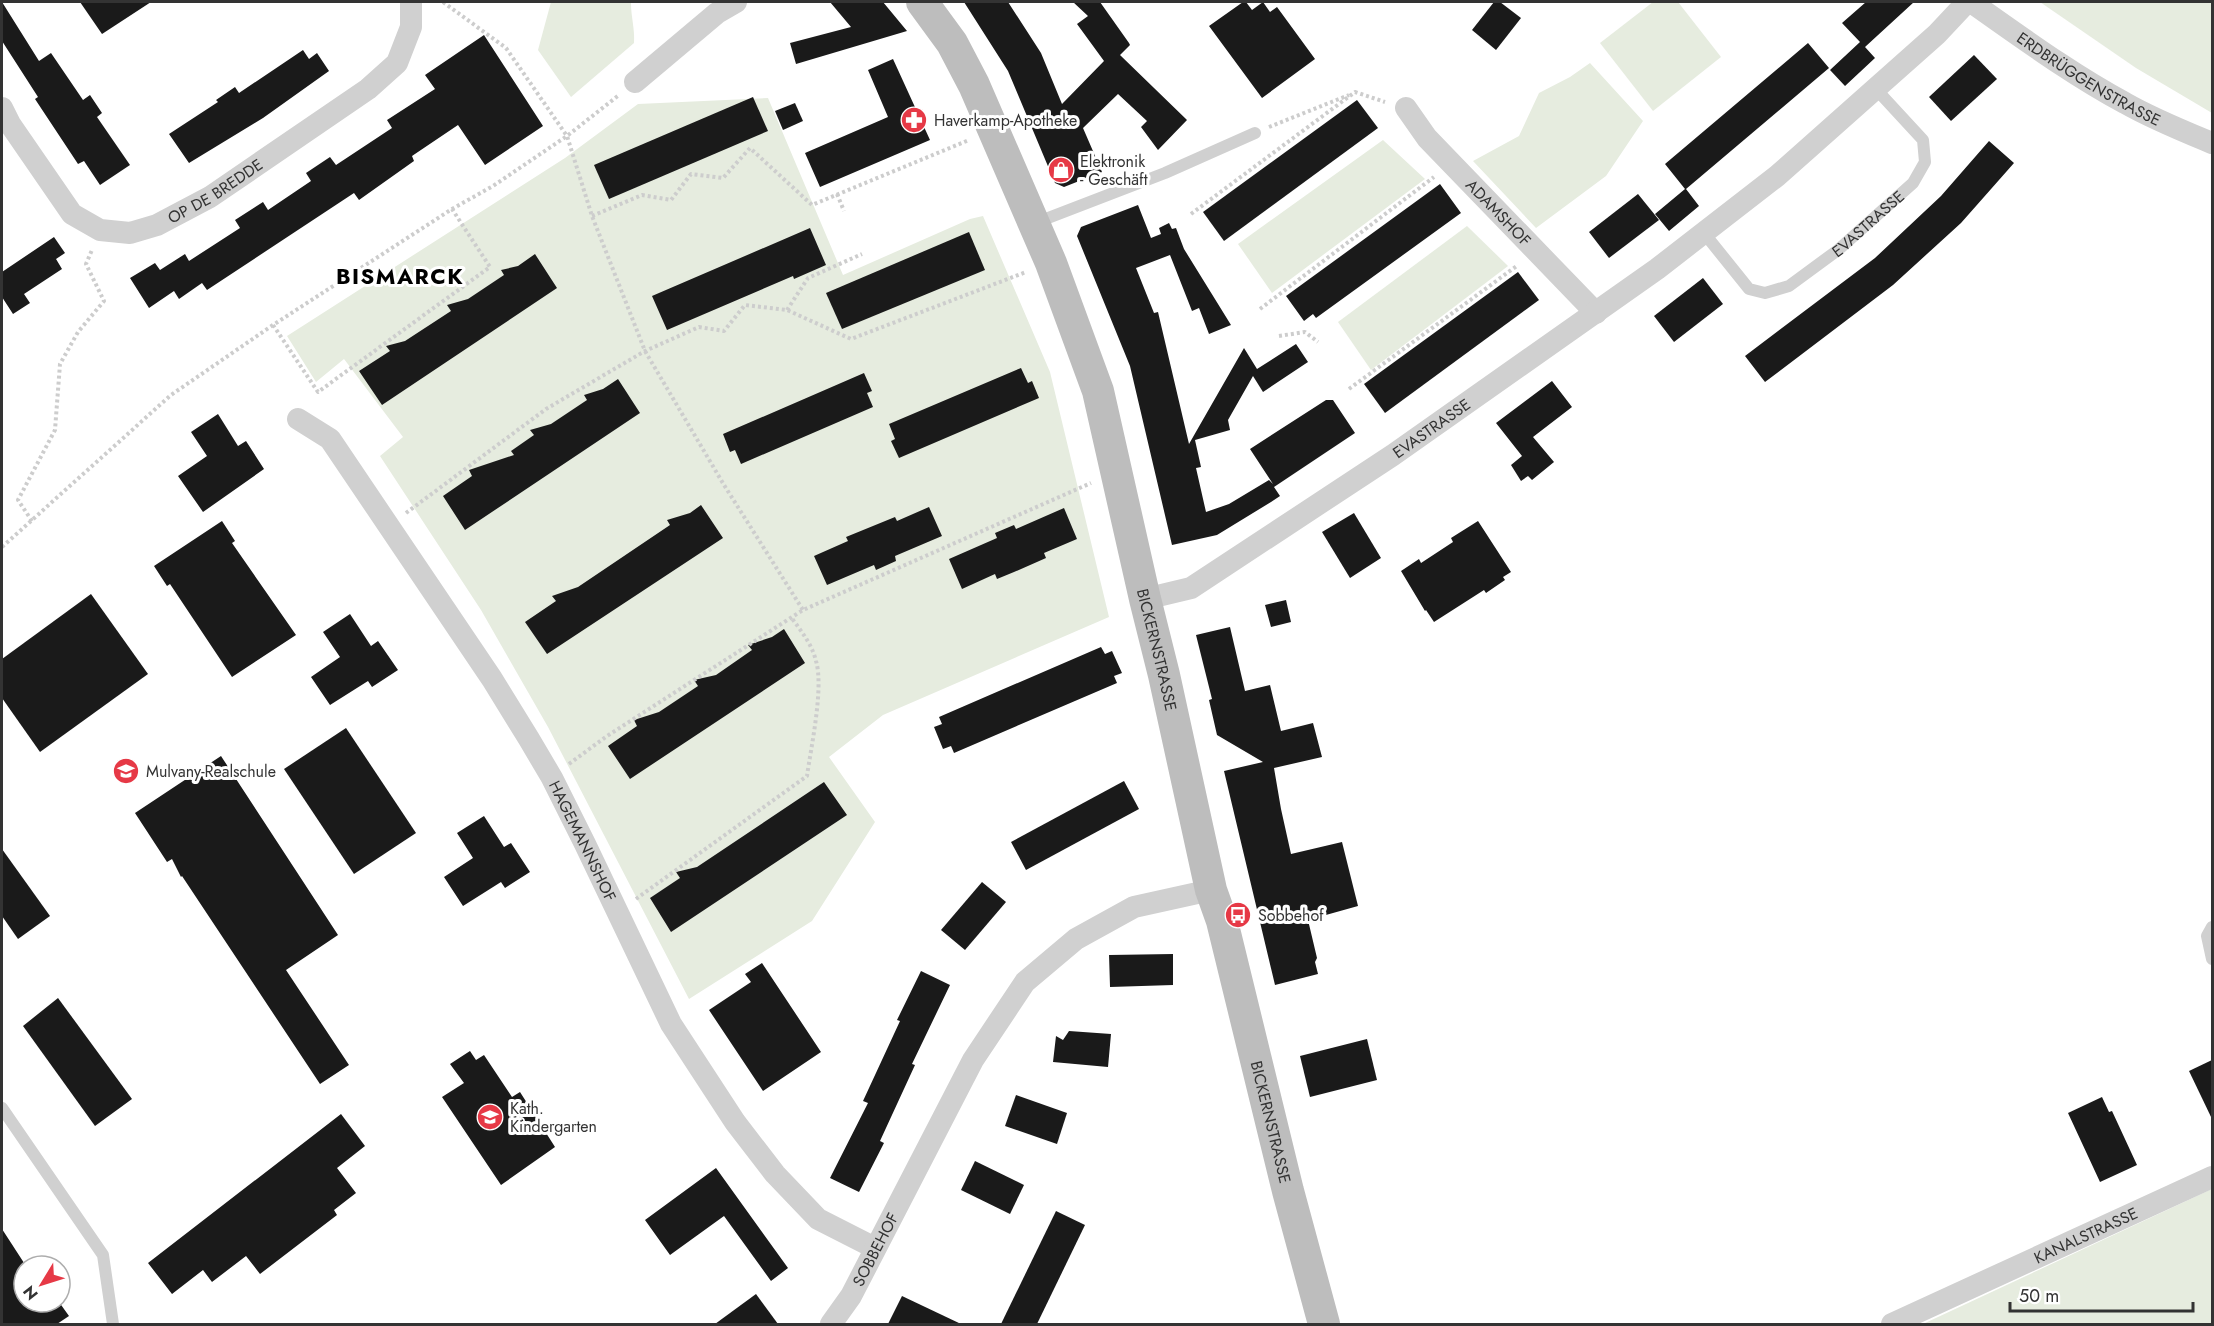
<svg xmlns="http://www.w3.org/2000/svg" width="2214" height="1326" font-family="Jost,sans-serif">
<rect width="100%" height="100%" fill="#fff"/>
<g fill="#e6ecdf">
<path d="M551,2H630L631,3C631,17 635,29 634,43L571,97L538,50Z"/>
<path d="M1653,2H1678L1721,57L1653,111L1600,43Z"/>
<path d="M2040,2H2212V113L2136,68Z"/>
<path d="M1590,63L1643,121L1606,176L1536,228L1473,161L1519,136L1539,93L1570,77Z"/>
<path d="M768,98L843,275L970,219L983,216L1050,372L1109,617L883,715L829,757L875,822L812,921L689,999L548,727L481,610L380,456L403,437L344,359L316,382L287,336L565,158L638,104Z"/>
<path d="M1383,140L1425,179L1272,293L1238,244Z"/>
<path d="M1467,226L1508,266L1371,370L1338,322Z"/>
<path d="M2212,1189V1324H1923Z"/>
</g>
<g fill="#1a1a1a">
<path d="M2,2L39,61L51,53L83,100L90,95L102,113L97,117L130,165L100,185L84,161L78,164L35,99L38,97L2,41Z"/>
<path d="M80,2H151L102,34Z"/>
<path d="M830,2H883L907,31L796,64L790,43L851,27Z"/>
<path d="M964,2H1008L1041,53L1062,104L1104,61L1077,24L1088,16L1073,2H1100L1129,43L1130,45L1120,55L1187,120L1158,150L1141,127L1147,121L1118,94L1083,128L1102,172L1064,187L1055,183L1008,71Z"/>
<path d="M1243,2H1246L1252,10L1263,2L1270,12L1277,7L1315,59L1262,98L1209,26Z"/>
<path d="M1494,2H1500L1521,18L1496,50L1472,30Z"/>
<path d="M1866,2H1914L1865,47L1875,58L1845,86L1830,70L1860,42L1842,23Z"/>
<path d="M484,35L543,126L485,165L458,125L412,156L414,161L359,200L354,193L207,290L202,283L179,299L174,291L149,308L130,278L155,263L160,270L185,254L189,261L240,228L235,220L263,202L268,210L311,181L306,173L330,157L336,165L392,128L387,120L435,89L425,75Z"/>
<path d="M1808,43L1829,68L1686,189L1699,206L1669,231L1655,214L1685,189L1665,164Z"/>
<path d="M303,50L309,59L317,53L329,71L263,118L189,163L169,134L218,102L216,100L235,87L239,93Z"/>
<path d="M1974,55L1997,79L1951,121L1929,97Z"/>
<path d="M893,59L930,140L820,187L805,153L888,117L868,70Z"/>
<path d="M753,97L768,131L609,199L594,165Z"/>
<path d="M1357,100L1378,128L1224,241L1203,212Z"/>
<path d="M795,103L803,121L783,130L775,111Z"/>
<path d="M1989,141L2014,163L1961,223L1893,285L1765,382L1745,356L1875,258L1941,196Z"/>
<path d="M1440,184L1461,213L1316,318L1313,314L1304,321L1286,296Z"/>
<path d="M1638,194L1659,220L1609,258L1589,232Z"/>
<path d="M1138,205L1151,238L1161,234L1159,228L1169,223L1172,229L1176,228L1184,249L1231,325L1209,334L1199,308L1192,311L1170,255L1136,268L1154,313L1158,312L1189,444L1244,348L1257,369L1296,344L1308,362L1263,392L1253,376L1228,420L1230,430L1195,440L1201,467L1196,468L1206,512L1229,504L1269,480L1273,484L1250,449L1326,400H1333L1355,433L1274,487L1280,496L1271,502L1217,535L1172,545L1130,366L1077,236L1081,227Z"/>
<path d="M810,228L826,265L794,279L793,276L667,330L652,296Z"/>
<path d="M969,232L985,270L842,329L826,293Z"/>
<path d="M54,237L65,253L56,259L62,269L24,294L30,303L13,314L2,297V272Z"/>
<path d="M535,254L557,288L382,405L359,371L390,351L386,346L405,341L451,311L447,305L468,299L504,275L501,270L518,266Z"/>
<path d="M1518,272L1539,300L1385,413L1364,384Z"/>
<path d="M1703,278L1723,304L1674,342L1654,316Z"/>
<path d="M1021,368L1028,383L1032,381L1039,398L899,458L891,441L895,439L889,424Z"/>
<path d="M864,373L872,391L867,393L873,407L741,464L735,450L730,452L723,434Z"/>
<path d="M618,379L640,413L465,530L443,496L472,476L469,470L514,455L511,451L534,435L530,430L551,424L587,400L584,395L603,389Z"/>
<path d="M1552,381L1572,407L1533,437L1554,462L1532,480L1528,476L1521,481L1511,465L1522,456L1496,423Z"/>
<path d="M218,414L238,446L246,441L264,469L203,512L178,476L207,456L191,432Z"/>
<path d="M701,505L723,538L547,654L525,622L556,601L552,596L578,587L670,525L667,520L690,513Z"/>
<path d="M929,507L942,536L895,556L896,561L876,570L874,565L827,585L814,556L848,541L846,537L895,517L897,521Z"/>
<path d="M1064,508L1077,539L1044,553L1046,558L1014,572L997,579L995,574L962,589L949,559L997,538L995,533L1014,525L1016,529Z"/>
<path d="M1354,513L1381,558L1350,578L1322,532Z"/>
<path d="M222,521L235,541L232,543L296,635L232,677L170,584L167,586L154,566Z"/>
<path d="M1478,521L1511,572L1503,577L1505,580L1486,593L1484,590L1434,622L1426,610L1425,611L1401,571L1419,559L1421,563L1453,542L1451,538Z"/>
<path d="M91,594L148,674L40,752L2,698V659Z"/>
<path d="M1286,600L1291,622L1271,627L1265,605Z"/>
<path d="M350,614L371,646L378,641L398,670L372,687L368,681L330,705L311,677L340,657L323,632Z"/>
<path d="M1230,627L1245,691L1270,685L1281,731L1313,723L1322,757L1274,768L1281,809L1291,854L1342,842L1358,906L1308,920L1317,958L1315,962L1318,974L1275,985L1224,771L1263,762L1217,735L1209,700L1212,699L1196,635Z"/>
<path d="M784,629L805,663L630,779L608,746L637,726L634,720L659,712L698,686L694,680L716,675L752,650L748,645L772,637Z"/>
<path d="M1101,647L1105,654L1112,651L1122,673L1114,676L1117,683L954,753L951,746L943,749L934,727L942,724L939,717Z"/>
<path d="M346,728L416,833L354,874L284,769Z"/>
<path d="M221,756L338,935L286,970L349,1065L320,1084L182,876L181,877L172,859L167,862L135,813Z"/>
<path d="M1124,781L1139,809L1026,870L1011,842Z"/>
<path d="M824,782L847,815L671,932L650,898L680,878L676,872L697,867Z"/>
<path d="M484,816L504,847L511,843L530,872L505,888L501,882L463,906L444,877L473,858L457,833Z"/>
<path d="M2,849L50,916L18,939L2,916Z"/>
<path d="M982,882L1006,902L965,950L941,930Z"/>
<path d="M1173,954V985L1110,987L1109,955Z"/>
<path d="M762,963L821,1052L763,1091L709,1010L751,982L745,974Z"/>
<path d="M921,971L950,985L912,1064L915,1065L880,1141L884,1143L859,1192L830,1178L868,1103L863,1101L900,1021L897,1020Z"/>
<path d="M58,998L132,1099L95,1126L23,1026Z"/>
<path d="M1069,1031L1111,1034L1108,1067L1053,1062L1056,1036L1063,1040Z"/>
<path d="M1367,1039L1377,1080L1310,1097L1300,1056Z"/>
<path d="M470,1051L476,1060L484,1055L512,1097L520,1092L555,1147L501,1185L442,1097L464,1083L450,1064Z"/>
<path d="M2212,1060V1119L2189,1071Z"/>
<path d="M1016,1095L1067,1113L1057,1144L1005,1126Z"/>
<path d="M2102,1097L2109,1112L2112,1111L2137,1165L2100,1182L2068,1113Z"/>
<path d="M341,1114L365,1146L337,1168L356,1193L334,1210L337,1215L260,1274L246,1256L212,1282L203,1270L172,1294L148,1263Z"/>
<path d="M975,1161L1024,1185L1010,1214L961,1190Z"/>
<path d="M716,1168L788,1268L771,1281L724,1216L670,1255L645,1220Z"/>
<path d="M1056,1211L1085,1225L1037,1324H1001Z"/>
<path d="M2,1229L26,1266H24V1302H59L69,1316L57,1324H2Z"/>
<path d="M756,1294L778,1324H715Z"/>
<path d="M902,1296L961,1324H888Z"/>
</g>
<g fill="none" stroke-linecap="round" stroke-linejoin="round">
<g stroke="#cdcdcd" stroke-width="4" stroke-dasharray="3 3" stroke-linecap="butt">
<path d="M443,2L506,48L567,136L592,216L645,351L724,485L803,610"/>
<path d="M1269,127L1349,95"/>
<path d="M837,194L844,211"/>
<path d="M1191,214L1355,92L1385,102"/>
<path d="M592,216L642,195L671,200L691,174L723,178L750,148L812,205L969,140"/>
<path d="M1260,309L1434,177"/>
<path d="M787,310L808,278L862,254"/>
<path d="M273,325L318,392L490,267L452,209"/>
<path d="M1279,336L1305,332L1318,342"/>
<path d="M1349,389L1518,265"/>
<path d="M406,513L546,409L645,351L699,327L724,331L745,305L787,310L851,339L1026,272"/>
<path d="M32,521L18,500L55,430L60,364L78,332L104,301L86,264L92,250"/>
<path d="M2,547L171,395L273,325L452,209L493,186L567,136L619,95"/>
<path d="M569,764L607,736L803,610L1091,483"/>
<path d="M636,899L807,776C811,747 824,688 816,661C812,644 801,631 791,617"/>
</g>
<g stroke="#d0d0d0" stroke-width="12">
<path d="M1035,223L1165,173L1255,133"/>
<path id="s1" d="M1704,233L1749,289L1765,293L1789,286L1838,250L1913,183L1925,162L1923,140L1875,88"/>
<path d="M2212,927L2207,936L2212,959"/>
<path d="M2,1108L103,1255L113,1324"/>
</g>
<g stroke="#d0d0d0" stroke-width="22">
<path id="s2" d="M1971,2C2021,37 2071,74 2125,103C2153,119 2183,131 2212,143"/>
<path d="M635,82L717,13L736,2"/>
<path id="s3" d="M2,108L10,124L72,214L100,230L130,233L157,225L210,197L368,89L397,63L411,27V2"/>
<path id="s4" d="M1406,108L1427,138L1596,313"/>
<path id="s5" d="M298,419L330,439L492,679L529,739L552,778L585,844L671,1024L735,1122L775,1174L818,1219L875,1248"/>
<path id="s6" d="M1145,599L1191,588L1393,455L1657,269L1777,176L1937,34L1967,2"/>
<path id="s7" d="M831,1324L851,1296L973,1060L1025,982L1076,939L1134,907L1211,890"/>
<path id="s8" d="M1892,1324L2212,1177"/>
</g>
<path stroke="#bdbdbd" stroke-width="32" id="s9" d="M922,2L952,43L974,85L1051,263L1098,391L1145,599L1164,675L1211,890L1222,921L1288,1191L1324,1324"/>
</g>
<defs>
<g id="pharmacy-disc" transform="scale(1.35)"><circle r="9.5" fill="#e63946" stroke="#fff"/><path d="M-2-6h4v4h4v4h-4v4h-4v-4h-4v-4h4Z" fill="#fff"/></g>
<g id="shop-disc" transform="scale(1.35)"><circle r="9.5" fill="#e63946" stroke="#fff"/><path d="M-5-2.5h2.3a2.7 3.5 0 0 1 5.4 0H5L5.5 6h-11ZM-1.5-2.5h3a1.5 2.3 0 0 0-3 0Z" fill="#fff"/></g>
<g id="school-disc" transform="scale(1.35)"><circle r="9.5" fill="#e63946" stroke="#fff"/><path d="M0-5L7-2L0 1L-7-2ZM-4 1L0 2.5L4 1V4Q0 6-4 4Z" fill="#fff"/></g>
<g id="bus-disc" transform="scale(1.35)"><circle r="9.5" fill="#e63946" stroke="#fff"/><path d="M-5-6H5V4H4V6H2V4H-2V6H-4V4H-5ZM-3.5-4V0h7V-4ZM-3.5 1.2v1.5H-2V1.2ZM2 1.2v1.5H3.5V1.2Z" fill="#fff"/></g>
</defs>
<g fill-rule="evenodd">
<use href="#pharmacy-disc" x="914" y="120"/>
<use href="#shop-disc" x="1061" y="170"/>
<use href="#school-disc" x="126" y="771"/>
<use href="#bus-disc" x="1238" y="915"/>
<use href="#school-disc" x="490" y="1117"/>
</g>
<g text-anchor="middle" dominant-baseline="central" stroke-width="6" stroke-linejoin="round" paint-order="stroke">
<g font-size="16" fill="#333" stroke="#fff">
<text stroke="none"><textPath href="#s2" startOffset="141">ERDBRÜGGENSTRASSE</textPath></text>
<text stroke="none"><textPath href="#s3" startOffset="285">OP DE BREDDE</textPath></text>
<text stroke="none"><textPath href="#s4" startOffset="140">ADAMSHOF</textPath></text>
<text stroke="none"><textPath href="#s1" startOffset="214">EVASTRASSE</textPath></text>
<text stroke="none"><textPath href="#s6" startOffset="336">EVASTRASSE</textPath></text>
<text stroke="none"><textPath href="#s9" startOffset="694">BICKERNSTRASSE</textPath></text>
<text stroke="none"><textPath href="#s5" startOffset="513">HAGEMANNSHOF</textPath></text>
<text stroke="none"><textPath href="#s9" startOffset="1180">BICKERNSTRASSE</textPath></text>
<text stroke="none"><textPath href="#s8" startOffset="213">KANALSTRASSE</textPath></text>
<text stroke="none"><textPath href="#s7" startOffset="87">SOBBEHOF</textPath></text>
</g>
<g font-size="16" fill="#333" stroke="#fff" text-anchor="start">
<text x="934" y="120">Haverkamp-Apotheke</text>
<text x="1080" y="161">Elektronik<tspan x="1080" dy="18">- Geschäft</tspan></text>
<text x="146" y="771">Mulvany-Realschule</text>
<text x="1258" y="915">Sobbehof</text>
<text x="510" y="1108">Kath.<tspan x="510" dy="18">Kindergarten</tspan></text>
</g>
<g font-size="22" font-weight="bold" letter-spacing="1.5" fill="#000" stroke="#fff">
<text x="400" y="276">BISMARCK</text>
</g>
</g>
<rect width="2214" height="1326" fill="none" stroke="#333333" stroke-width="6"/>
<g transform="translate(42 1284) rotate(232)"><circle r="28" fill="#ffffff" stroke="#adadad" stroke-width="1.5"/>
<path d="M0-4.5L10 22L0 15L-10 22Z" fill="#e63946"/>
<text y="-9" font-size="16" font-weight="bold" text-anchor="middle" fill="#333333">N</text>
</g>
<path d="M2010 1302v9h183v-9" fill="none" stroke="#333333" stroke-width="3"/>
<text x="2019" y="1302" font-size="18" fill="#333333" stroke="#ffffff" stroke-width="4.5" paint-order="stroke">50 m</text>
</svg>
